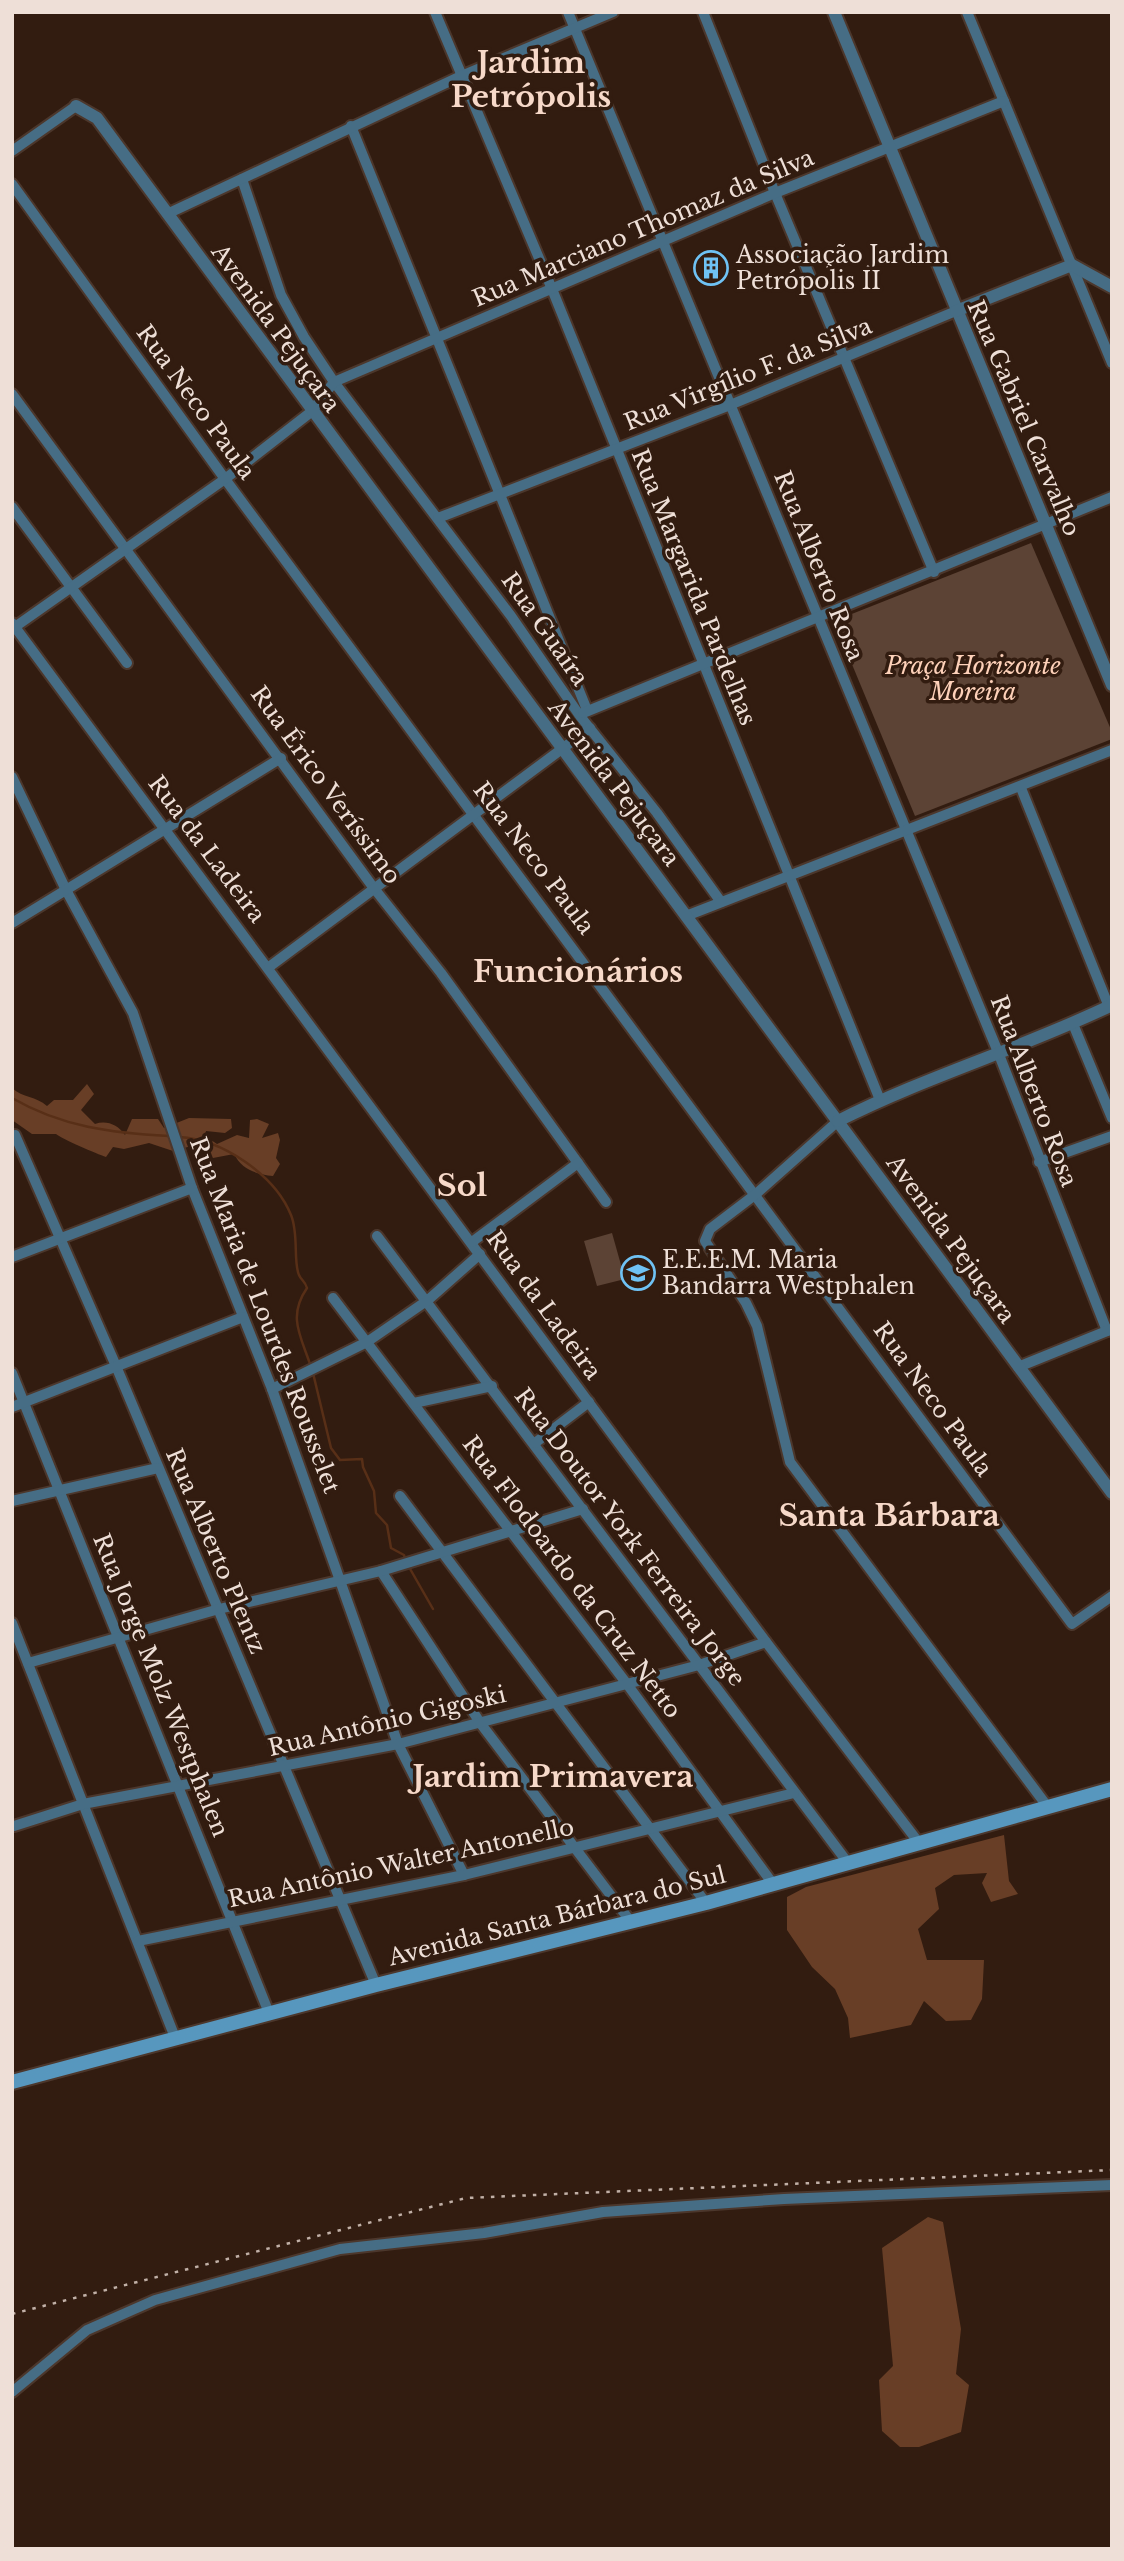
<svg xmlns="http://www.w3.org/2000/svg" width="1124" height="2561" font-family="'Libre Baskerville',serif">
<rect width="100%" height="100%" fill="#321c10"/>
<g fill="#5c4335">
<path d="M1031,543L1112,732V739L915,816L834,621Z"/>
<path d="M612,1233L625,1279L597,1286L584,1241Z"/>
</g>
<g fill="#683e26">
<path d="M87,1084L94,1094L81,1110L95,1124C107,1120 118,1125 125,1135L132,1119H158L164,1128L189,1118L231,1119L232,1128L225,1133L206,1131L205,1136L217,1144L237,1135L249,1138L250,1120L257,1119L269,1124L262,1138L278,1133L280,1140L276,1158L280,1164L273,1176C256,1174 242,1170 234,1154L213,1158L195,1145L173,1151L149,1143L124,1149L113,1147L106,1157C97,1154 62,1139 56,1134H32L12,1120V1088C23,1098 36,1096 47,1106L54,1100H73Z"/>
<path d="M1004,1835L1009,1881L1018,1894L991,1902L982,1883L987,1873L954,1875L935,1888L939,1909L918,1929L927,1960H984L982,1999L971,2020L946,2021L924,2001L911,2025L850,2038L848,2018L835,1989L812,1967L787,1930V1897L806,1887Z"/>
<path d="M928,2217L943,2222L961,2329L956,2374L969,2385L961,2432L919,2447H900L882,2431L879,2380L893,2366L882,2248Z"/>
</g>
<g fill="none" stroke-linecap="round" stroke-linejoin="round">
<g stroke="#582f17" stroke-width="2.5">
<path d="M12,1098C62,1127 112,1133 169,1136"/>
<path d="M179,1137C222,1139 275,1175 291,1215C299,1234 293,1262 299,1275C301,1280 305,1281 307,1288C287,1317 301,1336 311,1367"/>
<path d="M313,1373L331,1448L340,1460L362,1459L363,1467L374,1491L376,1513L387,1525L391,1548L404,1555L406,1561"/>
<path d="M409,1567L433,1609"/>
</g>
<g stroke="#4c372c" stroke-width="14">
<g id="minor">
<path d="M435,12L552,289L880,1100"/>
<path d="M568,12L998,1052L1107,1331"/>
<path d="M703,12L775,193L934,572"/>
<path d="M967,12L1112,363"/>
<path d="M351,126L587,710"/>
<path d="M12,151L76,106"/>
<path d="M242,179L281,295L304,337L334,382L511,616L580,716L657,813L721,902"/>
<path d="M12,184L225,479L1072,1624L1112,1596"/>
<path d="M167,214L461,76L613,12"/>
<path d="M12,394L373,887L441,973L606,1202"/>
<path d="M12,507L127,663"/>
<path d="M438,518L730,405L956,311"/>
<path d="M12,623L766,1642L919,1843"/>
<path d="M12,629L225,479L311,412L334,382L775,193L1004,101"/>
<path d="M583,713L1112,497"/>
<path d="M12,777L66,890L133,1013L192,1188L272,1389L398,1744L464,1875"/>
<path d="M1021,788L1109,1007"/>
<path d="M686,916L1112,750"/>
<path d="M12,923L281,758"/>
<path d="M269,967L590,728"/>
<path d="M1073,1024L1112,1118"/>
<path d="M838,1121L756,1194L710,1229L705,1241L746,1303L757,1326L790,1462L1047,1806"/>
<path d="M15,1135L116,1366L376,1985"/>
<path d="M1039,1162L1112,1136"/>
<path d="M377,1236L848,1863"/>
<path d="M472,1242L578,1163"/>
<path d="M12,1257L192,1188"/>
<path d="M333,1298L627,1684L773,1884"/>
<path d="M1018,1367L1112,1329"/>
<path d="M12,1373L269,2013"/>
<path d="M272,1389L367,1342L428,1300L480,1254"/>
<path d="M414,1403L492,1386"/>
<path d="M12,1407L243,1317"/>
<path d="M535,1443L589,1402"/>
<path d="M400,1496L706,1903"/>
<path d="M12,1501L158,1468"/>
<path d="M381,1571L481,1724L631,1922"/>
<path d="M12,1623L176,2040"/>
<path d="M28,1663L219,1609L381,1571L583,1509"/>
<path d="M14,1826L83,1804L398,1744L699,1665L766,1642"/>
<path d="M138,1941L464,1875L794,1793"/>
<path d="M12,2392L87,2330L155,2300L340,2249L484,2233L603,2212L784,2199L1112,2185"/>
</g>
</g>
<g stroke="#4c372c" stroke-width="16">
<g id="tertiary">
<path d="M834,12L1112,685"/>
<path d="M76,106L97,118L1112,1493"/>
<path d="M956,311L1072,265L1112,287"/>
<path d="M838,1121C927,1076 1023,1048 1112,1005"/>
</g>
</g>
<g stroke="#4c372c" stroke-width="18">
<path id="secondary" d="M12,2082L376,1985L706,1903L1112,1789"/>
</g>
<use href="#minor" stroke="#466d85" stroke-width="10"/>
<use href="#tertiary" stroke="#466d85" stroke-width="12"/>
<use href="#secondary" stroke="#5797be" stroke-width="14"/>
<path stroke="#c1b0a7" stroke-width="2.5" stroke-dasharray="3.5 7" stroke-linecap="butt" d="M12,2314L466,2198L1112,2170"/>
</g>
<defs>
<g id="building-ring" transform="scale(1.75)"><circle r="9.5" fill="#321c10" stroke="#6fc2f4" stroke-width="1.5"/><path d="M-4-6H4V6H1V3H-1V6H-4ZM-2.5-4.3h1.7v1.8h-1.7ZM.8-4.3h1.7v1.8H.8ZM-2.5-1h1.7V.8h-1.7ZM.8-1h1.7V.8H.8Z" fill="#6fc2f4"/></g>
<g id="school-ring" transform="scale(1.75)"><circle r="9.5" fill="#321c10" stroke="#6fc2f4" stroke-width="1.5"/><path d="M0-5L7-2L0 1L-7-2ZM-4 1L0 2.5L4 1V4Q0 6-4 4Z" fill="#6fc2f4"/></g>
</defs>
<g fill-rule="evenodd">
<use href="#building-ring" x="711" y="268"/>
<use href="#school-ring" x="638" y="1273"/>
</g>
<g text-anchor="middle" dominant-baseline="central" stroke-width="7" stroke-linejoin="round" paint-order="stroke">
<g font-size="23" fill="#eedfd7" stroke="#321c10">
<text transform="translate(643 228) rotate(-23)">Rua Marciano Thomaz da Silva</text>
<text transform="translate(276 328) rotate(54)">Avenida Pejuçara</text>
<text transform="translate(748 374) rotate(-22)">Rua Virgílio F. da Silva</text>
<text transform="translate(196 402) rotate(54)">Rua Neco Paula</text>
<text transform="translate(1024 418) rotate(67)">Rua Gabriel Carvalho</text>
<text transform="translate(819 566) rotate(68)">Rua Alberto Rosa</text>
<text transform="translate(694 587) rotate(68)">Rua Margarida Pardelhas</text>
<text transform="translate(545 629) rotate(55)">Rua Guaíra</text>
<text transform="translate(614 783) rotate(53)">Avenida Pejuçara</text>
<text transform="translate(326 785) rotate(54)">Rua Érico Veríssimo</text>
<text transform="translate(207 849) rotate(53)">Rua da Ladeira</text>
<text transform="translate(534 858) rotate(53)">Rua Neco Paula</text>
<text transform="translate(1034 1091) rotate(69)">Rua Alberto Rosa</text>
<text transform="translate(951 1239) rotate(54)">Avenida Pejuçara</text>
<text transform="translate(544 1305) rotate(54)">Rua da Ladeira</text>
<text transform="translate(265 1315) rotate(69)">Rua Maria de Lourdes Rousselet</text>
<text transform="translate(933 1399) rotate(54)">Rua Neco Paula</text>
<text transform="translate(630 1537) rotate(53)">Rua Doutor York Ferreira Jorge</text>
<text transform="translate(216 1551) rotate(67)">Rua Alberto Plentz</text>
<text transform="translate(572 1577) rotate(53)">Rua Flodoardo da Cruz Netto</text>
<text transform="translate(161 1685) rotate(68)">Rua Jorge Molz Westphalen</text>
<text transform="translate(387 1721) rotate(-13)">Rua Antônio Gigoski</text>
<text transform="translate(401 1863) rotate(-12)">Rua Antônio Walter Antonello</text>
<text transform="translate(557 1916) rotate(-14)">Avenida Santa Bárbara do Sul</text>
</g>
<g font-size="23" fill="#eedfd7" stroke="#321c10" text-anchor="start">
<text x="736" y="255">Associação Jardim<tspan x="736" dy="26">Petrópolis II</tspan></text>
<text x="662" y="1260">E.E.E.M. Maria<tspan x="662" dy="26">Bandarra Westphalen</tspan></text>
</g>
<g font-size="23" font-style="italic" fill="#fed1b9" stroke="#321c10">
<text x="973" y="666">Praça Horizonte<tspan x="973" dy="26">Moreira</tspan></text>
</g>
<g font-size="30" font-weight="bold" fill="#f7d9c9" stroke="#321c10">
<text x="531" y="62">Jardim<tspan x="531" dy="34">Petrópolis</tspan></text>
<text x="578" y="971">Funcionários</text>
<text x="462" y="1185">Sol</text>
<text x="889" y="1515">Santa Bárbara</text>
<text x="553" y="1776">Jardim Primavera</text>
</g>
</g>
<rect width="1124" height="2561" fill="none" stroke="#eedfd7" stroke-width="28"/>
</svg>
